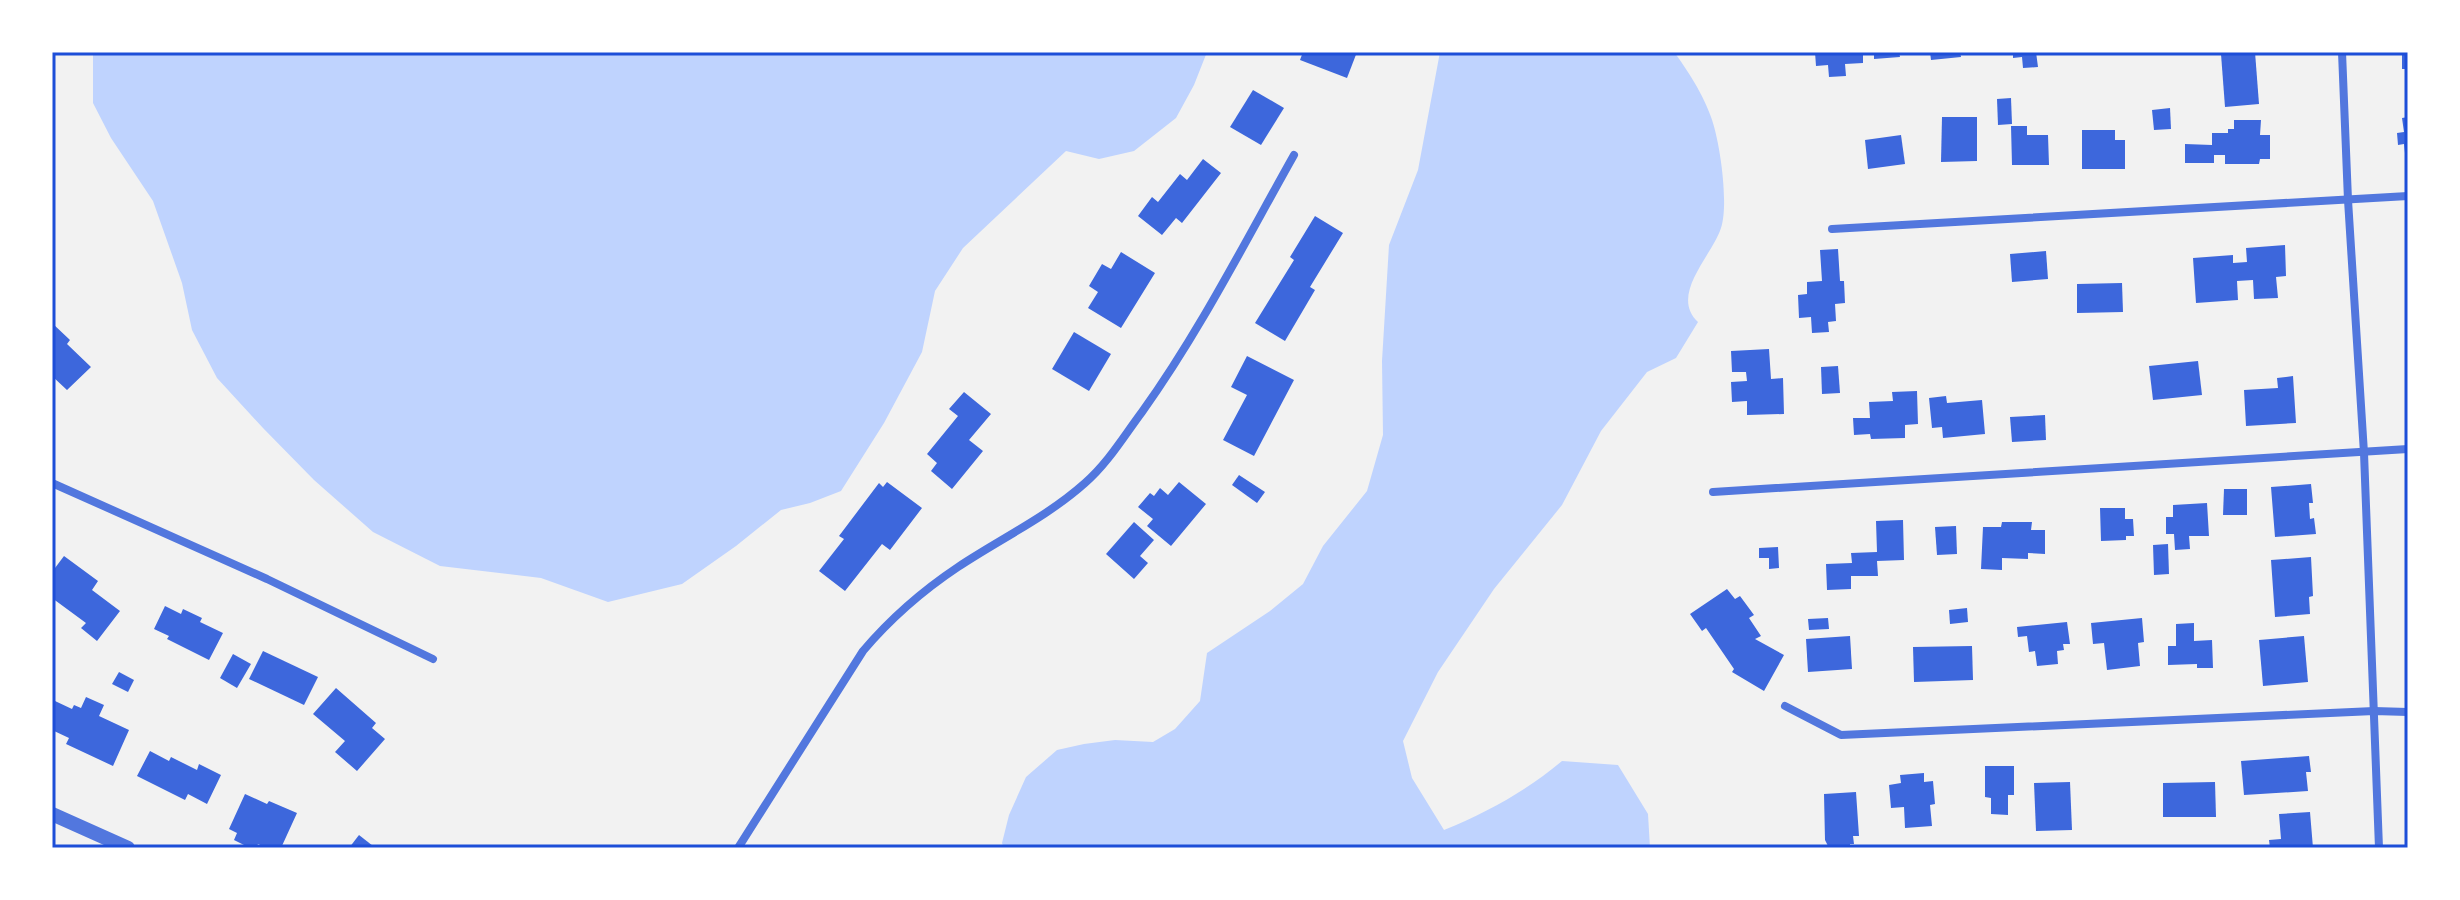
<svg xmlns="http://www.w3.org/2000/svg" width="2460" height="900" font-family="Inter,sans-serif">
<rect width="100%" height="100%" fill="#f2f2f2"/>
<g fill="#bfd3fe">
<path d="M93,52H1207L1194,85L1176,118L1134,151L1099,159L1066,151L963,248L935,291L922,352L884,423L841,491L810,503L781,510L736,546L682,584L608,602L541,578L440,566L373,532L314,480L263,428L217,378L192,330L182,283L153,201L111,138L93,103Z"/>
<path d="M1440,52H1674C1687,69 1704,96 1711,117C1720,141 1729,204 1721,228C1712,256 1669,295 1698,322L1676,358L1647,372L1601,431L1562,505L1494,589L1438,672L1403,741L1412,778L1444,830C1488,812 1526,791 1562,761L1618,765L1648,814L1650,848H1004L1002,843L1009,815L1026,777L1057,750L1084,744L1115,740L1153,742L1175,729L1200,701L1207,653L1270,611L1303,584L1323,546L1367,491L1383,435L1382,361L1389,245L1418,170Z"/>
</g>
<g fill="#3d67dc">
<path d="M1303,52H1357L1347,78L1300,60Z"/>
<path d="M1815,52H1863V63L1845,64L1846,76L1829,77L1828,65L1816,66Z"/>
<path d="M1874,52H1899L1900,57L1874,59Z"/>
<path d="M1930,52H1960L1961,57L1931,60Z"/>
<path d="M2013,52H2036L2038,67L2023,68L2022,57L2013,58Z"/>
<path d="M2255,52L2259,104L2225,107L2221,54Z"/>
<rect x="2402" y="52" width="6" height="17"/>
<path d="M1253,90L1284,108L1261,145L1230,127Z"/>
<path d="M2011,98L2012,124L1998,125L1997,99Z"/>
<path d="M2170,108L2171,129L2154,130L2152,110Z"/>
<path d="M1942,117H1977V161L1941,162Z"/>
<path d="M2408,117V162H2406L2404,144L2398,145L2397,133L2404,132L2402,118Z"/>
<path d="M2234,120H2261L2260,135H2270V159H2260L2259,164H2225V155H2214V163H2185V144L2212,145V133H2228V129H2234Z"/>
<path d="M2011,126H2027V135H2048L2049,165H2012Z"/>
<path d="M2082,130H2115V140H2125V169H2082Z"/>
<path d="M1901,135L1905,164L1868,169L1865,140Z"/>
<path d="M1203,159L1221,173L1182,223L1176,218L1162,235L1138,216L1152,197L1158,202L1180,174L1187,180Z"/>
<path d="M1315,216L1343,233L1310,287L1315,290L1285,341L1255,323L1294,260L1290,257Z"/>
<path d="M2285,245L2286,276L2276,277L2278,298L2254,299L2253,280L2237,281L2238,300L2196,303L2193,258L2233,255V263L2247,262L2246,248Z"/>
<path d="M1838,249L1840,281H1844L1845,303L1835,304L1836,321L1828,322L1829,332L1812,333L1811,317L1799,318L1798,295L1807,294V282L1822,281L1820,250Z"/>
<path d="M2046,251L2048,279L2012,282L2010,254Z"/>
<path d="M1121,252L1155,273L1121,328L1088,308L1098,292L1089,286L1102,264L1111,269Z"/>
<path d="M2122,283L2123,312L2077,313V284Z"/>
<path d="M52,323L70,340L67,344L91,367L67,390L52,376Z"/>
<path d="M1074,332L1111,354L1089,391L1052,369Z"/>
<path d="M1769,349L1771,379L1783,378L1784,414L1747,415V401L1732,402L1731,382L1747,381L1746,372H1732L1731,351Z"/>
<path d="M1247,356L1294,380L1254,456L1223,440L1247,395L1231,387Z"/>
<path d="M2198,361L2202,395L2153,400L2149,366Z"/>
<path d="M1838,366L1840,393L1822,394L1821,367Z"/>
<path d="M2293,376L2296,423L2246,426L2244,390L2278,388L2277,378Z"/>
<path d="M1917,391L1918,424L1905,425V438L1871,439L1870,434L1854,435L1853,418H1870L1869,402L1893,401L1892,392Z"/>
<path d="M964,392L991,414L969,440L983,451L952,489L931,471L937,463L927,454L958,416L949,409Z"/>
<path d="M1946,396L1947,403L1982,400L1985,434L1943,438L1942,427L1932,428L1929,398Z"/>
<path d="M2045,415L2046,440L2012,442L2010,417Z"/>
<path d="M1239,475L1265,492L1257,503L1232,485Z"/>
<path d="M887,482L922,508L890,550L882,544L845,591L819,571L844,539L839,536L879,483L883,487Z"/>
<path d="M1179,482L1206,504L1171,546L1147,526L1153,519L1138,507L1150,493L1154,496L1160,488L1168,495Z"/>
<path d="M2311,484L2313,503H2309L2310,519L2314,518L2316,534L2275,537L2271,487Z"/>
<path d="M2224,489H2247V515H2223Z"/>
<path d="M2207,503L2209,536H2189L2190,549L2175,550L2174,534H2166V517H2173V505Z"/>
<path d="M2100,508H2125V519H2133L2134,536H2126V540L2101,541Z"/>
<path d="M1903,520L1904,560L1877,561L1878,576H1851V589L1827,590L1826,564L1852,563L1851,553L1877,552L1876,521Z"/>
<path d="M1134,522L1154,540L1140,556L1148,563L1134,579L1106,554Z"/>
<path d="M2002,522H2032L2031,530H2045V554L2028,553V559L2002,558V570L1981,569L1983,527H2001Z"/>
<path d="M1956,526L1957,554L1937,555L1935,527Z"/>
<path d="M2168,544L2169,574L2154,575L2153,545Z"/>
<path d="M1778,547L1779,568L1769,569V558H1759V548Z"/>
<path d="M64,556L98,581L92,590L120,611L97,641L81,628L86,623L52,598V572Z"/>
<path d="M2311,557L2313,596L2309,597L2310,614L2275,617L2271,560Z"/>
<path d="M1727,589L1735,599L1740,596L1754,615L1749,618L1761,636L1755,639L1784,655L1764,691L1732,672L1734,669L1706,628L1702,631L1690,614Z"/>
<path d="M165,606L181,614L183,609L202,618L200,622L223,633L209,660L167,639L169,636L154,629Z"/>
<path d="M1967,608L1968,622L1950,624L1949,610Z"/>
<path d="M1828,618L1829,629L1809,630L1808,619Z"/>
<path d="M2142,618L2144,642L2138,643L2140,666L2107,670L2104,643L2093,644L2091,623Z"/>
<path d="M2067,622L2070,644H2063L2064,650L2057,651L2058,664L2037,666L2035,651L2029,652L2027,636L2018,637L2017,627Z"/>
<path d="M2194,623V641L2212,640L2213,668H2197V664L2168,665V646H2176V624Z"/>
<path d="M1850,636L1852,669L1808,672L1806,639Z"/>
<path d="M2304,636L2308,682L2263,686L2259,640Z"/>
<path d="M1972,646L1973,680L1914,682L1913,647Z"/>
<path d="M263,651L318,677L304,705L249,679Z"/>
<path d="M233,654L251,664L237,688L220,678Z"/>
<path d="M119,672L134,680L128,692L112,684Z"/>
<path d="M336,688L376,723L372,728L385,739L357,771L335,752L345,741L313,714Z"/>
<path d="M86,697L104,705L99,716L129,730L113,766L66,744L69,738L52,730V708L55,701L72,709L74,705L81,708Z"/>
<path d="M150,751L169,761L171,757L197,770L199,764L221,775L207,804L188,794L185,800L137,776Z"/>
<path d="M2309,756L2311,772H2306L2308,791L2244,795L2241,761Z"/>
<path d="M1985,766H2014V795H2008V815L1991,814V798L1985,797Z"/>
<path d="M1924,773V782L1933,781L1935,804L1930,805L1932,826L1905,828L1904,807L1891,808L1889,785L1901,783L1900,775Z"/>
<path d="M2070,782L2072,830L2036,831L2034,783Z"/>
<path d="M2215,782L2216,817H2163V783Z"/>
<path d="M1856,792L1859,836H1853L1854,844H1850V848H1829L1825,840L1824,794Z"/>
<path d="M245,794L267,804L269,801L297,813L281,848H267L258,844L256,848H250L234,840L237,833L229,829Z"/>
<path d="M2310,812L2313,848H2270L2269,840L2281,839L2279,814Z"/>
<path d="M359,835L373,846L372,848H349Z"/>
</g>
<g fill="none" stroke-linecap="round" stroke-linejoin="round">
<g stroke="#5277de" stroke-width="8">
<path d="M2342,52L2348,200L2364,453L2379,848"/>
<path d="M1832,229L2408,196"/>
<path d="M52,483L267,579L433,659"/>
<path d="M1713,492L2408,449"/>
<path d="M1785,706L1841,735L2374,711L2408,712"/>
<path d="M738,848L863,651C891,618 922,591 958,567C1000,539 1047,517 1085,483C1108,463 1124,436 1142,412C1200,331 1245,242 1294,155"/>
</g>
<path stroke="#5277de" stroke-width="14" d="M52,814L128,848"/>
</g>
<rect width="2460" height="900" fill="none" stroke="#ffffff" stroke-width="108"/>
<rect x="54" y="54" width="2352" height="792" fill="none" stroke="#1d4ed8" stroke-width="3"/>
</svg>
